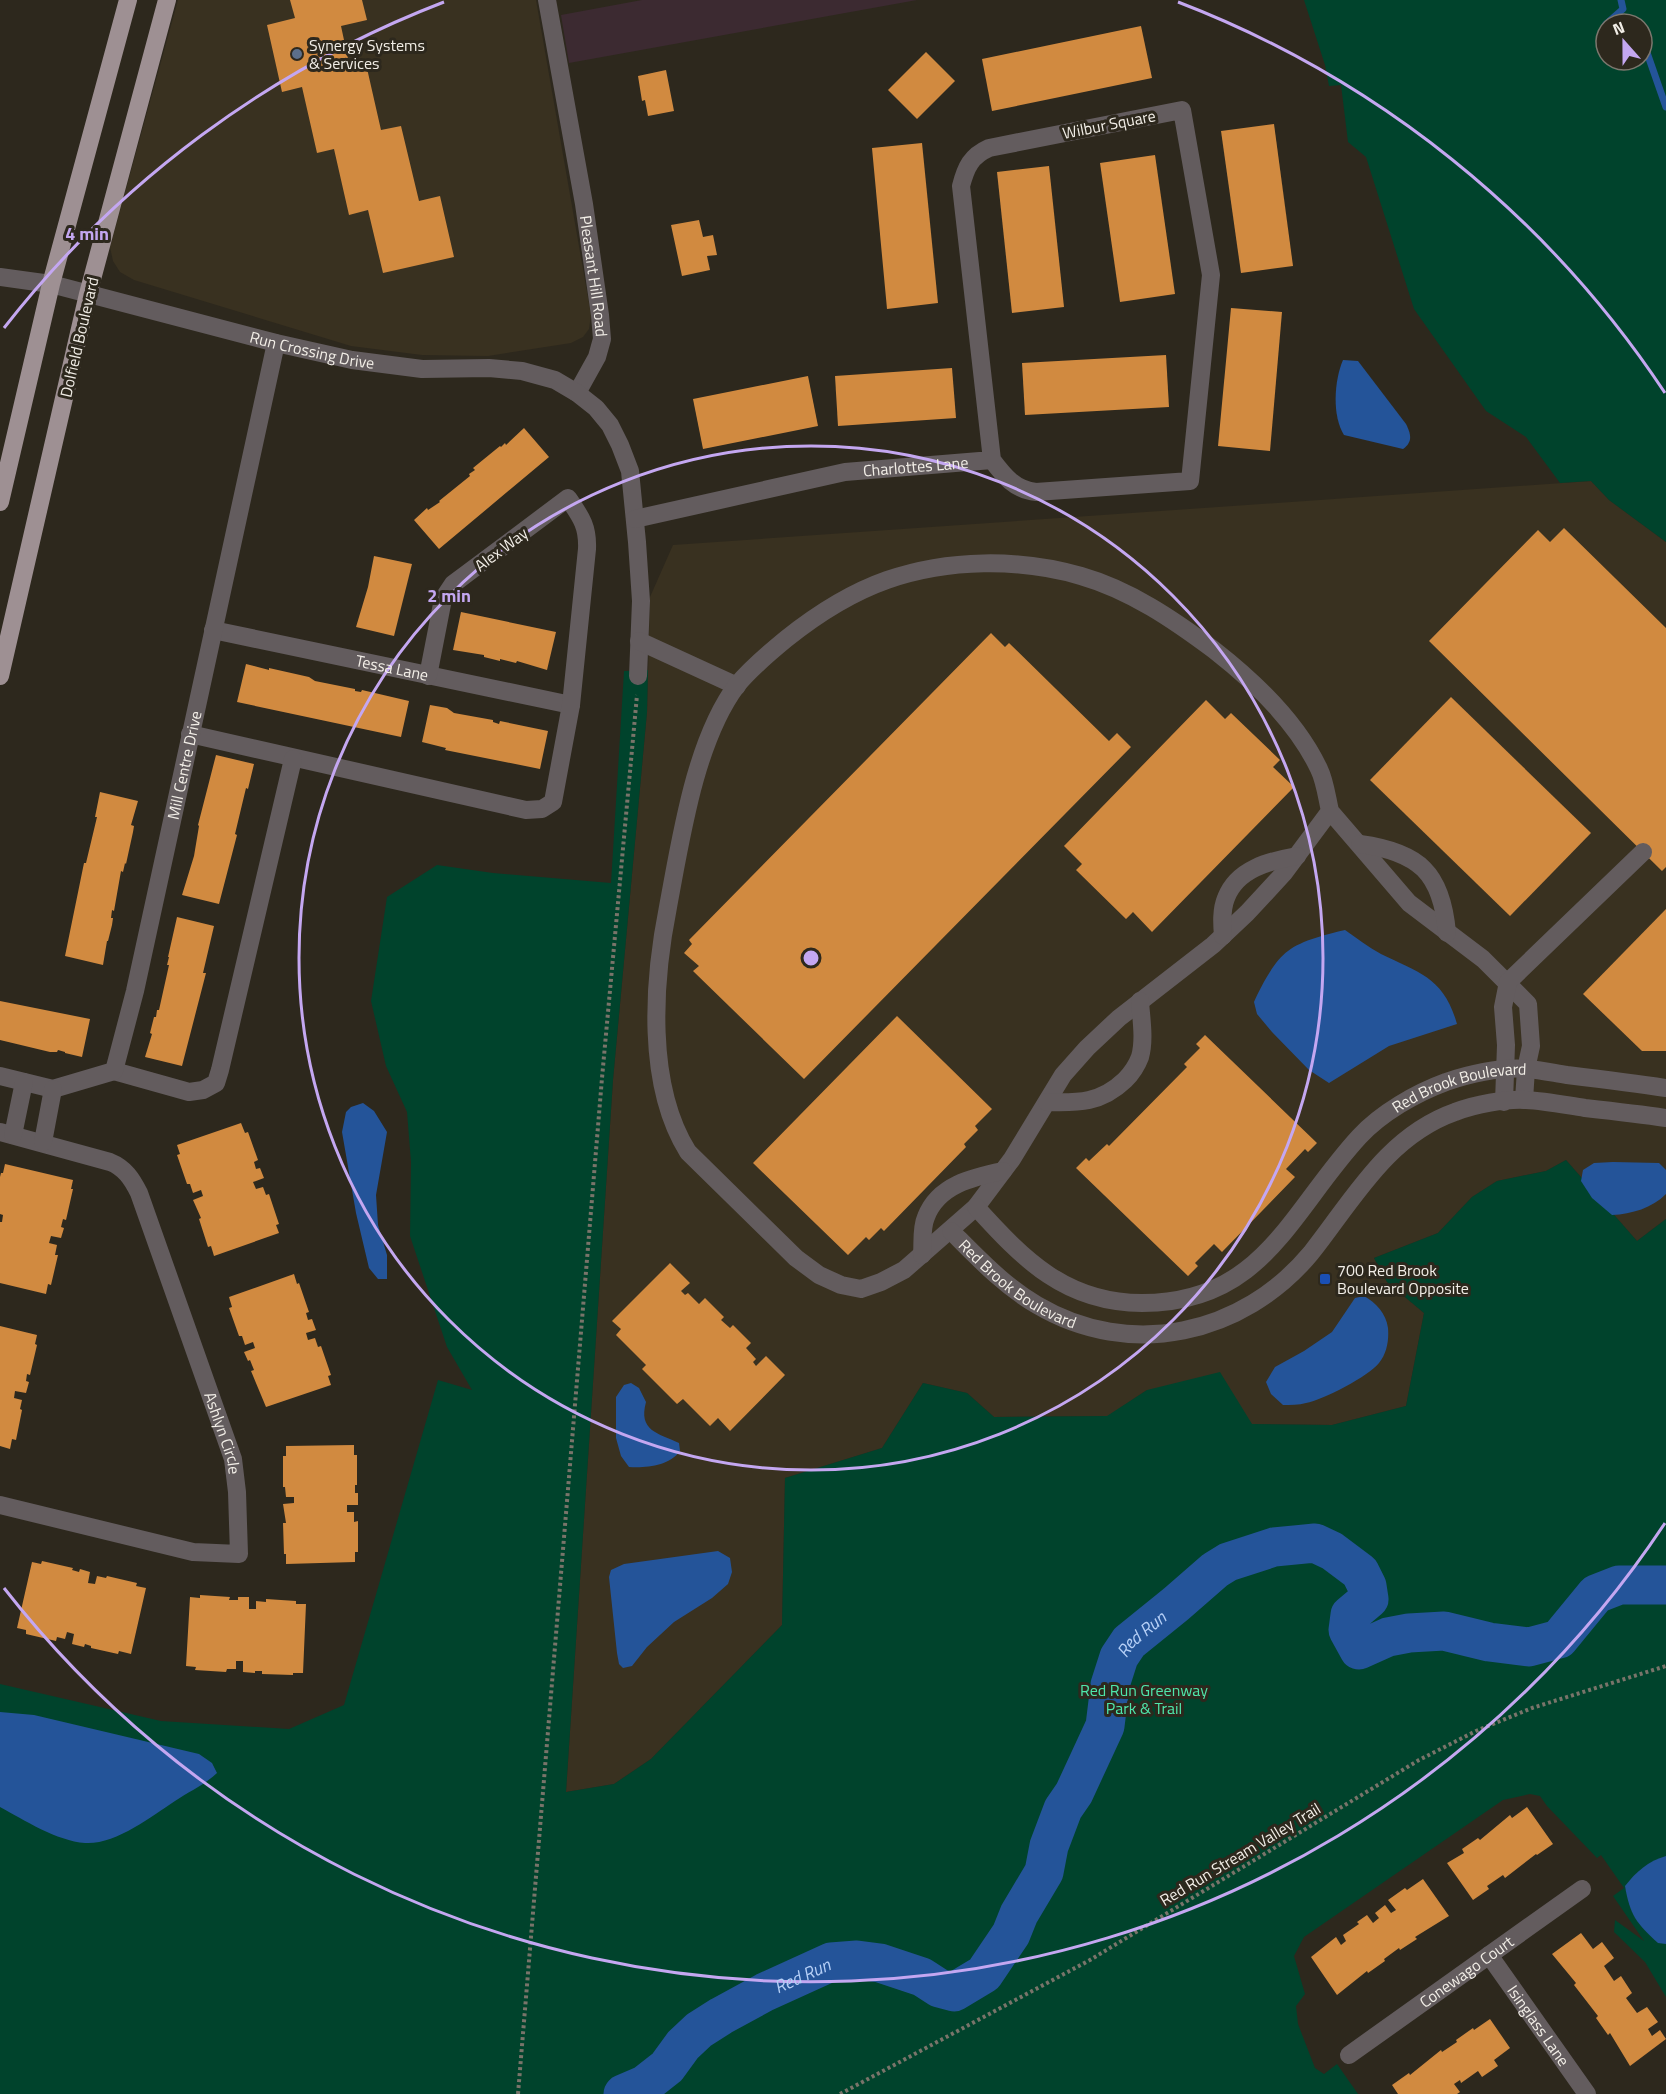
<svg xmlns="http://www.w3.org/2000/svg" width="1666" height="2094" font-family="'Titillium Web',sans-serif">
<rect width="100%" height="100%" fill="#2d281d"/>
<g fill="#393120">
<path d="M178,0H536L591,315L589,329L583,337L571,343L488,356L422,355L351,346L134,280L120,272L113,261L110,247Z"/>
<path d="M1591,481L1609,500L1666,542V1219L1637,1241L1566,1160L1546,1171L1497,1181L1472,1197L1438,1233L1374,1258L1387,1282L1424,1313L1406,1406L1332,1425L1252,1424L1147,1390L1108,1416L994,1417L967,1393L923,1383L882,1448L785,1478L782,1625L651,1759L614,1784L566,1792L613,1080L647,712L650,597L673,545Z"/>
</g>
<path fill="#3c2a31" d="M642,0H917L569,63L561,15Z"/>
<g fill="#00432c" fill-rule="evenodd">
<path d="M1304,0H1666V542L1609,500L1591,481L1560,483L1526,437L1486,411L1414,309L1366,157L1348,142L1341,85L1329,86L1325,65ZM1606,24H1642V60H1606Z"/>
<path d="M648,670L647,712L613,1080L566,1792L614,1784L651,1759L782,1625L785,1478L882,1448L923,1383L967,1393L994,1417L1107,1416L1147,1390L1220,1372L1252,1424L1332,1425L1406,1406L1424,1313L1387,1282L1374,1258L1438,1233L1472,1197L1497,1181L1546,1171L1566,1160L1637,1241L1666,1219V1997L1645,1962L1614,1932L1615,1920L1644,1941L1613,1896L1624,1888L1601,1855L1597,1858L1547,1806L1540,1796L1530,1794L1503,1800L1304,1937L1294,1956L1305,1994L1296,2006L1298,2024L1315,2068L1324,2074L1337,2064L1358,2094H0V1684L161,1721L289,1729L344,1705L438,1380L472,1390L447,1347L410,1236L411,1162L407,1112L386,1066L371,1001L387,897L437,865L493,873L611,883L624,671Z"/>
</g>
<g fill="#245499">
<path d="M1343,360L1358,361L1406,424C1411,434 1413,442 1403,449L1344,435C1332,416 1334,381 1343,360Z"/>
<path d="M1345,930C1357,938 1368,947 1381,954C1420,973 1444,978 1457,1024L1389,1046L1329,1083L1309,1070L1272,1032L1257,1014L1254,1002C1261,986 1274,961 1288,951C1302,940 1328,934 1345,930Z"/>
<path d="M363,1103L374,1111L387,1132L376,1195L378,1225L387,1255V1279H378L369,1268L356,1213L342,1132L346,1112L351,1107Z"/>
<path d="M1613,1162L1659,1163L1666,1170V1194C1652,1208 1632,1214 1612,1215L1592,1198L1581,1181L1583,1170L1594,1163Z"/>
<path d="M1364,1296C1376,1303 1386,1313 1388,1328C1389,1340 1387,1353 1379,1363C1369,1376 1323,1400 1306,1403C1299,1405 1290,1405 1283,1405L1271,1394L1266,1382L1275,1367L1304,1351L1332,1332L1355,1298Z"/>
<path d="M631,1383L639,1388L646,1402C638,1431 658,1433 679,1443L680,1451C669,1466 647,1468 629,1467L621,1456L616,1438V1397L624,1385Z"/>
<path d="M718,1551L730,1558L732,1572L728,1584L712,1598L674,1622L647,1647L632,1666L623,1668L619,1664L617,1653L609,1577L611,1570L624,1564Z"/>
<path d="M0,1712L34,1715L199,1754L212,1763L217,1773C204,1785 190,1791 175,1801C151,1817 115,1845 85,1843C57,1841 24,1820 0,1807Z"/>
<path d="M1666,1856V1944L1658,1943C1636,1923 1630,1915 1625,1886C1636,1872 1648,1861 1666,1856Z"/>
</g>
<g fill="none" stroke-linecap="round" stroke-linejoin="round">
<g stroke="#245499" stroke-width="7">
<path d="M1606,24L1623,9L1621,0"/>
<path d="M1606,25L1604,34L1606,37"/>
<path d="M1642,43L1644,44L1666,107"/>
</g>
<path stroke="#245499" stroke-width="39" id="s1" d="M623,2094L644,2085L667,2067L683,2045L699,2030L721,2016L765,1992L831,1962L857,1960L880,1963L922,1977L939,1988L954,1992L984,1974L1011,1934L1019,1914L1044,1872L1049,1846L1063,1809L1074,1793L1105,1726L1110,1685L1119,1657L1129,1642L1176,1604L1215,1570L1228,1562L1274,1547L1315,1543L1332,1551L1360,1572L1367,1586L1369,1599L1350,1615L1348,1630L1359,1650L1388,1637L1409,1633L1444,1631L1489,1642L1529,1647L1559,1639L1596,1594L1619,1585H1666"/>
</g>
<g fill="#d18a40">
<path d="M290,0H362L367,20L341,26L350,68L366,64L381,130L401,126L419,201L440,196L454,257L383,273L368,210L349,215L334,149L317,153L302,87L282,92L267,25L295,18Z"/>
<path d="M1141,26L1152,78L992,111L982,59Z"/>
<path d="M926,52L955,81L917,119L888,90Z"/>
<path d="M666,70L674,111L648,116L645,100L642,101L638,76Z"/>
<path d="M1274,124L1293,266L1241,273L1221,131Z"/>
<path d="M922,143L938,303L887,309L872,148Z"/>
<path d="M1155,155L1175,294L1120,302L1100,163Z"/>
<path d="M1049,166L1064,307L1012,313L997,172Z"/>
<path d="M699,220L703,237L713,235L717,255L707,256L710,270L682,276L671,225Z"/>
<path d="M1231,308L1282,312L1270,451L1218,446Z"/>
<path d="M1166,355L1169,407L1025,415L1022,363Z"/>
<path d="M952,368L956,418L838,426L835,376Z"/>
<path d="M808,376L818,426L703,449L693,399Z"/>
<path d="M524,428L549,457L439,549L414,520L427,508L428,510L440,502L439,501L470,476L469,474L475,470L473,468L500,446L501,447L505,443L506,445Z"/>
<path d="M1564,528L1666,628V867L1662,871L1429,641L1538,530L1550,542Z"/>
<path d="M374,556L412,564L394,636L356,627L368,587Z"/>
<path d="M461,612L556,632L547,670L517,661L516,663L500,659V661L484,657V655L453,650Z"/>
<path d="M991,633L1005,647L1009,643L1109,741L1117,733L1131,747L804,1079L693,971L699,966L684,953L692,944L689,940Z"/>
<path d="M246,664L269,670V668L309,677L315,681L355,689V691L361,692L362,690L409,701L401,737L237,702Z"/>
<path d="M1451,697L1591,833L1510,916L1370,780Z"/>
<path d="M1206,700L1225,719L1231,713L1280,760L1273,767L1294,787L1152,932L1133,912L1126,919L1076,870L1082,864L1064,846Z"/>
<path d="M430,705L447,708L454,713L493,720V722L499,724L500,721L548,731L540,769L445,750L446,748L422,742Z"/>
<path d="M216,755L254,764L248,789L246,788L235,834L237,835L219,904L182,895L194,856L199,826L198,825Z"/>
<path d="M100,792L138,801L131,825L134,826L133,832L126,864L125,863L123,872L121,871L114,911L112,910L111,918H113L112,925L108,941H107L103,965L65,956L84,863H86L97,817H95Z"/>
<path d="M1666,909V1051H1642L1583,994Z"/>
<path d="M177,917L214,926L203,973H206L182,1066L145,1057L152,1034L150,1033L154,1017H156L157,1010H159L169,965H167L169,957H168Z"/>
<path d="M0,1001L90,1019L82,1057L65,1053V1052L58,1050L57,1052H50L0,1040Z"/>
<path d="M897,1016L992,1109L975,1126L978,1130L964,1144L966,1147L884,1231L881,1228L869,1240L866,1237L848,1255L753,1163Z"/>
<path d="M1205,1035L1317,1143L1308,1152L1305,1149L1286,1169L1295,1177L1222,1252L1214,1244L1195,1263L1198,1266L1188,1276L1076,1168L1086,1158L1089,1161L1107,1144L1109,1146L1187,1067L1184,1064L1200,1048L1196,1044Z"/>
<path d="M241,1123L245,1133L248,1132L258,1160L254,1162L256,1169L260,1168L264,1178L253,1182L256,1189L263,1187L266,1195L269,1194L279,1224L276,1225L279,1233L214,1256L211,1246L208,1247L199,1219L201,1218L193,1200L203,1196L201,1190L193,1193L190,1184H187L177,1155L180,1154L177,1145Z"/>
<path d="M5,1164L73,1180L71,1189H73L66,1220L63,1219L61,1227L64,1228L61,1238L51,1236L49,1243L57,1245L55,1255H58L51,1285L48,1284L46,1294L0,1283V1222H2L3,1215L0,1214V1177L1,1173H3Z"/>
<path d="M670,1263L690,1283L681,1291L685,1295L688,1293L699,1304L705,1298L724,1317L721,1320L730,1328L733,1325L751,1343L746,1348L756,1359L753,1362L756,1366L766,1356L785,1375L730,1431L718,1418L710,1426L683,1399L677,1404L642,1369L646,1365L616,1335L621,1329L612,1321Z"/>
<path d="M294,1274L297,1284L299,1283L309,1312L306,1313L308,1320L312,1319L316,1330L306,1333L308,1340L315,1338L318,1347L321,1346L331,1375L328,1376L331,1385L266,1407L251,1371L254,1370L250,1360L248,1361L244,1352L255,1348L253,1342L245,1345L242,1336H239L229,1308L232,1307L229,1297Z"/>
<path d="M0,1326L37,1335L35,1344L37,1345L30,1375L27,1374L26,1381L29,1382L26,1393L15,1391L14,1398L22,1400L20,1409L22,1410L16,1440L12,1439L10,1449L0,1446Z"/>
<path d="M354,1445V1455H357V1485H355V1493H358V1505H347V1512H354V1522L358,1521V1552H355V1562L286,1564V1554H284L283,1523H286L283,1504L294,1503V1497H286L285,1487H283V1456H286V1446Z"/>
<path d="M42,1561L73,1568L72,1570L79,1572L80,1569L90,1572L88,1583L95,1584L97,1576L106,1578L107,1576L137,1583L136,1586L146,1588L131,1654L119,1651L118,1654L91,1648V1646L85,1644L84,1647L72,1644L74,1634L67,1632L65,1639L57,1637L56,1641L26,1634V1630L17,1628L32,1562L41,1564Z"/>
<path d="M200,1595L230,1597L229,1600H238V1597H249V1609H256V1601L266,1602V1599L296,1601V1604H306L303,1673H293V1675L262,1674V1671H255V1673L243,1672V1661H236V1669H227L226,1672L195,1670L196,1667L186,1666L190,1597L200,1598Z"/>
<path d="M1527,1807L1553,1844L1537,1855L1536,1854L1505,1878L1503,1875L1487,1886L1489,1889L1473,1900L1447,1863L1464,1853L1462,1849L1478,1838L1480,1840L1510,1815L1512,1818Z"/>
<path d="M1423,1879L1449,1916L1415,1937L1417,1939L1400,1950L1399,1948L1384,1959L1385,1961L1368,1973L1367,1971L1337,1995L1311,1957L1336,1937L1341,1945L1346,1941L1343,1935L1359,1924L1357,1922L1367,1915L1373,1923L1379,1918L1375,1913L1385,1905L1391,1913L1396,1910L1388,1900L1405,1888L1407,1890Z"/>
<path d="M1581,1933L1593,1949L1602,1942L1614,1958L1604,1966L1614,1981L1621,1976L1632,1993L1626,1998L1637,2013L1647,2007L1658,2022L1648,2029L1652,2036L1660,2030L1666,2039L1630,2066L1610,2033L1608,2035L1596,2018L1598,2016L1574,1985L1576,1983L1552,1954Z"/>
<path d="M1490,2019L1510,2048L1494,2060L1498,2066L1482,2077L1478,2071L1461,2083L1460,2080L1454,2084L1460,2092L1457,2094H1398L1392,2085L1409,2073L1410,2075L1441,2050L1442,2052L1457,2042L1456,2040L1473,2028L1474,2030Z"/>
</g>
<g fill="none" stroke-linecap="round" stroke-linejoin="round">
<g stroke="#79746a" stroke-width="4" stroke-dasharray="3 3" stroke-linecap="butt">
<path d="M518,2094L602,1078L637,695"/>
<path d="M840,2094L1090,1960L1419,1760L1476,1731L1532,1708L1666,1666"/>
</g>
<g stroke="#635c5e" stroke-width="18">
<path id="s2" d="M547,0L584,204L600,315L602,339L597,357L577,393"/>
<path id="s3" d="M0,277L51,284L276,343L352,360L422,369L489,368L522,371L555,380L577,393L596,408L610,425L620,445L630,471L637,542L641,601L638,676"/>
<path id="s4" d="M635,519L845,472L992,460C1004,476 1015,490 1036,492L1190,481L1211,275L1182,110L989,148C971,156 966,167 961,186L992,460"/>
<path id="s5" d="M213,630L571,705"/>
<path d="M639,641L737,686"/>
<path d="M190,734L526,810L542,809L553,802L571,705L587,549C588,526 581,517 568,498L453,584L443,599L428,676"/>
<path d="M1330,811C1327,798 1325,781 1319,769C1297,722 1255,682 1214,650C1174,620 1130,590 1081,576C1019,558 948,559 887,580C850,593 816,615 786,639C769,653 751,668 737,685C695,741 681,838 668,907C653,982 646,1085 688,1152L796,1258L819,1275L841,1285L861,1289L881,1282L904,1270L976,1207L1012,1159L1063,1075L1087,1048L1119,1018L1213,945L1247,913L1284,873L1330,811L1409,903L1483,959L1528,1004L1531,1046L1526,1069L1524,1100"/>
<path d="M1360,844C1419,852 1442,873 1447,933"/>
<path d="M1223,936C1222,924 1221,910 1226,898C1237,869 1269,861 1297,856"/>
<path d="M114,1071L189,1092L203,1090L216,1083L220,1070L293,759"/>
<path id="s6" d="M0,1076L53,1089L114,1071L135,991L276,343"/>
<path d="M1047,1102C1079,1103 1101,1103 1125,1080C1131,1074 1137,1065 1140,1057C1145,1039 1141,1018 1140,1001"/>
<path d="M1504,1102L1506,1045L1503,1007L1508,982L1643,852"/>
<path id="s7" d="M0,1132L110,1162C125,1168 132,1179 139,1193L233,1459L237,1492L239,1554L193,1552L0,1505"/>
<path d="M13,1135L24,1082"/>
<path d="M43,1142L53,1089"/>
<path id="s8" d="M976,1207C1024,1260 1066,1303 1142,1303C1263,1303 1290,1212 1359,1137C1381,1113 1416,1093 1446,1082C1470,1074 1501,1067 1527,1069C1540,1070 1554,1073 1567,1075C1600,1079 1633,1083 1666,1088"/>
<path id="s9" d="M951,1231C977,1257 1004,1286 1037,1305C1130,1360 1243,1335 1311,1253C1353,1200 1387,1136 1455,1112C1476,1104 1504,1099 1526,1100C1546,1101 1565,1105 1585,1108C1612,1111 1639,1114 1666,1118"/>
<path d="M922,1255C923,1243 921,1228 926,1217C938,1185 973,1177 1003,1171"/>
<path id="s10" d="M1489,1955L1587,2094"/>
<path id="s11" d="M1349,2055L1582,1889"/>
</g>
<g stroke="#9e9093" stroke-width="18">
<path d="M0,502L51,284L128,0"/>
<path d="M0,676L88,294L167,0"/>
</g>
</g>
<g fill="none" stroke="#c4a7f1" stroke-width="3">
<circle cx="811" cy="958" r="512"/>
<path d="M1665 1523A1024 1024 0 0 1 4 1588M4 328A1024 1024 0 0 1 444 2M1178 2A1024 1024 0 0 1 1665 393"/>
</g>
<circle fill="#5c6f8a" stroke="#2d281d" stroke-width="2" cx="297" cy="54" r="6"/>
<rect fill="#1a4fb4" stroke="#2d281d" stroke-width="2" x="1319" y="1273" width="12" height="12" rx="3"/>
<g text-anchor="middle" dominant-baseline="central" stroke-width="6" stroke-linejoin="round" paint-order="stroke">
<g font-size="16" fill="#f2eee7" stroke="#2d281d" text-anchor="start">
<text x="309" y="45">Synergy Systems<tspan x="309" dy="18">&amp; Services</tspan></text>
<text x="1337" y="1270">700 Red Brook<tspan x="1337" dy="18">Boulevard Opposite</tspan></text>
</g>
<g font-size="16" fill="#f2eee7" stroke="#2d281d">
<text transform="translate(1109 124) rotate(-11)">Wilbur Square</text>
<text stroke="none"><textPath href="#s2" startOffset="280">Pleasant Hill Road</textPath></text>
<text transform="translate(79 337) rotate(-77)">Dolfield Boulevard</text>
<text stroke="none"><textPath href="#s3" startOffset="321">Run Crossing Drive</textPath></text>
<text stroke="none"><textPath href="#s4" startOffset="286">Charlottes Lane</textPath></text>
<text transform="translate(501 549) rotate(-37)">Alex Way</text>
<text stroke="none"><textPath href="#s5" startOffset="183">Tessa Lane</textPath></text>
<text stroke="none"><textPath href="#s6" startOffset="432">Mill Centre Drive</textPath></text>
<text stroke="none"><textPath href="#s8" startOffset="600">Red Brook Boulevard</textPath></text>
<text stroke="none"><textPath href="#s9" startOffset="86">Red Brook Boulevard</textPath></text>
<text stroke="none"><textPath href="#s7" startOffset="412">Ashlyn Circle</textPath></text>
<text transform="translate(1240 1854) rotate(-31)">Red Run Stream Valley Trail</text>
<text stroke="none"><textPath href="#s11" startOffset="144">Conewago Court</textPath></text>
<text stroke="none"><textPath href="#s10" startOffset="86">Isinglass Lane</textPath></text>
</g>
<g font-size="16" fill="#4fe7ab" stroke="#2d281d">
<text x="1144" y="1690">Red Run Greenway<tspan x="1144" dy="18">Park &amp; Trail</tspan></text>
</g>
<g font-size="18" font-style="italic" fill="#b5cff6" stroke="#2d281d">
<text stroke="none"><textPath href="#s1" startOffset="795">Red Run</textPath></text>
<text stroke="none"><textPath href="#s1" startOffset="218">Red Run</textPath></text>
</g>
</g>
<circle cx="811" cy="958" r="9" fill="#c4a7f1" stroke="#2d281d" stroke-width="3"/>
<g font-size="18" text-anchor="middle" font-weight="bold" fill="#c4a7f1" stroke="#2d281d" stroke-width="6" stroke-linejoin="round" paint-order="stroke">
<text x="87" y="240">4 min</text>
<text x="449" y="602">2 min</text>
</g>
<g transform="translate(1624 42) rotate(339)"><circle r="28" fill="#2d281d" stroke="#7c776e" stroke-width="1.5"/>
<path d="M0-4.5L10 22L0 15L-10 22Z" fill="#c4a7f1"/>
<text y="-9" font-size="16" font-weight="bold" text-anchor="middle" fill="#f2eee7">N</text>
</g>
</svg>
